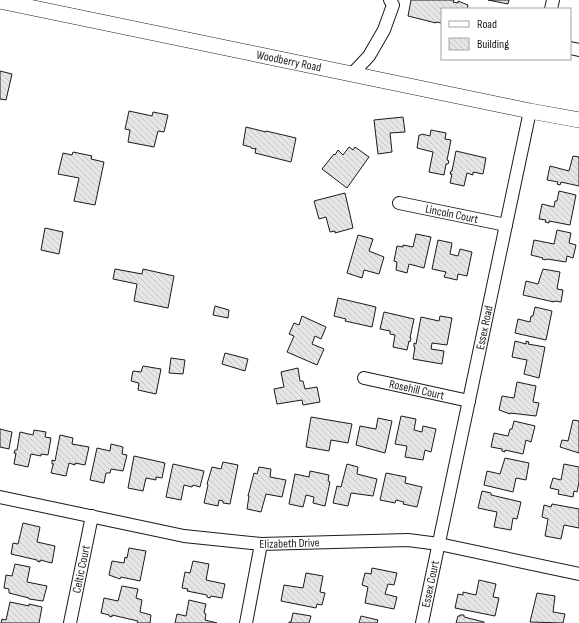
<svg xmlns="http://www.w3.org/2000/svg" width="579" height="623" font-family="'Sofia Sans Condensed',sans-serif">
<defs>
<pattern id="building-back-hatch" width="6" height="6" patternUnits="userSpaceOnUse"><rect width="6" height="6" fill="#e6e6e6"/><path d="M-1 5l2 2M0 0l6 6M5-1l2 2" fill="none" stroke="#c5c5c5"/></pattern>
</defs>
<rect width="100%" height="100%" fill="#fff"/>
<g fill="url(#building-back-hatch)" stroke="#1a1a1a">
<path d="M411,0H454L453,2L458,3V1L468,5L467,9H442V23L436,22V23L408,16Z"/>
<path d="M488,0H509L508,4Z"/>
<path d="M0,71L12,74L6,100L0,99Z"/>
<path d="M129,111L152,116L153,112L168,115L164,132L158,131L154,147L128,142L130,130L125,129Z"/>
<path d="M403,117L405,132L390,133L392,152L378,154L374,120Z"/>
<path d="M246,127L266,132V131L296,138L291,162L255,153L256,148L255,149L251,148V147L243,145Z"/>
<path d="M431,130L446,133L445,139L451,140L447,160L449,161L448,164H446L444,175L429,172L433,152L417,148L419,135H421L422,134L430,136Z"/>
<path d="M349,147L353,150L355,147L369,157L347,188L322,169L334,154L335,155L338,150L343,155Z"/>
<path d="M456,151L486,158L483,174L473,172V175L467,173L464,186L450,183L452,174H450L451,171H452Z"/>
<path d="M73,152L92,156L91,159L104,162L95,205L74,201L79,178L58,174L63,153L72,155Z"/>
<path d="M573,156L579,157V186L561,182L560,185L557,184L558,182L547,180L550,166L569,171Z"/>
<path d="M559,191L576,195L570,225L549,221V223L545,222L546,220L539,219L542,204L554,207L555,201H557Z"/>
<path d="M345,193L353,228L335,233V231L330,232L326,217L319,219L314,201Z"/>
<path d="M45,228L63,232L59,254L41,250Z"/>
<path d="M557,230L571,233L569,243L576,245L573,258L567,256L566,262L547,259L546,260L542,259L543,258L531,255L534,240L554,244Z"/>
<path d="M416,234L431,237L424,268L409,264L407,273L396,270L397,262L394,261L397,246L403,247V245L413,247Z"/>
<path d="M358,235L373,239L369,251L384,257L379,274L364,270L362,278L347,273Z"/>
<path d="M438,240L452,243L450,254L458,256L460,249L472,252L467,276L458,274L457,280L444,277L446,272L432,269Z"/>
<path d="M115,269L142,274L143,269L174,276L168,308L134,301L137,284L113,279Z"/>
<path d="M543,269L560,272L557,289L563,290L561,302L554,301V302L523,295L526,281L538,284Z"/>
<path d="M338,298L376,307L372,327L345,321L346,319L334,316Z"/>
<path d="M215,306L229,310L228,318L213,315Z"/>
<path d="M535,307L552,311L546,340L515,333L518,319L530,322L531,316H533Z"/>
<path d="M384,312L414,319L410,338H411L410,342L409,341L407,350L393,347L395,335L390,334V331L380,329Z"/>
<path d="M302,316L326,327L321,339L315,336L312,344L324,349L317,365L287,352L294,336L289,334L294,323L299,325Z"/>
<path d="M440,316L452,318L447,345L432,343L431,349L444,351L442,364L413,359L415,347H414V343L416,344L421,317L439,321Z"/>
<path d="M515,341L526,344V341L529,342L528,344L545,347L539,378L524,374L527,360L512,357Z"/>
<path d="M225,353L248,359L245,371L222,364Z"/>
<path d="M171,358L185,360L183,374L169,373Z"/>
<path d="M143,366L161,369L156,394L138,390L139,383L131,381L133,371L141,372Z"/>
<path d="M298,368L300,381H303L305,389L317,387L320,402L303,405L302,400L277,404L274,389L284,387L281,372Z"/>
<path d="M517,382L536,386L533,402L539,403L536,416L510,413V414L499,410L502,396L514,398Z"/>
<path d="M401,416L416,419L414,430L422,432L423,426L436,429L431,452L425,450L423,460L405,457L407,446L395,444Z"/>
<path d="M311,417L352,424L348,443L331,440L329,451L306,447Z"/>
<path d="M378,418L392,421L385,453L356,445L360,426L376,429Z"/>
<path d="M573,420L579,421V453L560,447L562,440L568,441Z"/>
<path d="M514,421L535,426L531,442L526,440L523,454L505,450V452L502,451V449L491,447L494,433L508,436L510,429H512Z"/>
<path d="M0,429L12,432L9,449L0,447Z"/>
<path d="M34,430L46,432L45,437L51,438L48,455L41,454V456L31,454L28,467L14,464L16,453H14L15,450H17L20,432L33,435Z"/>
<path d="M60,435L73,438L72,444L89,447L85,465L75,463V465L69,463L66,476L51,473L53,465L54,464H52V460L55,461Z"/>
<path d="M111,444L123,447L122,454L127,455L123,471L111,469L110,473H106L104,483L90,480L97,448L110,451Z"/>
<path d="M134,456L165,463L162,478L156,477V480L146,478L143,491L128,488Z"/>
<path d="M505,458L529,463L526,480L516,478L513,492L484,485L487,471L500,474Z"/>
<path d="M223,462L238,465L230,504L223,503V501L219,500L218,506L204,503L208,485L207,484L212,467L221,469Z"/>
<path d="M173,464L204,471L200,487L193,485L192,487L184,485L181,500L166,497Z"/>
<path d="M347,464L358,467L357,474L377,479L373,496L351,493L348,506L333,503L337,486L341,487Z"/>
<path d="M564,464L579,467V482L577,492L574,491L573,497L558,494L559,490L550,488L553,478L561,480Z"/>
<path d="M259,467L271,469L270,477L286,480L282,497L266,494L261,512L247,509L249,496H248L254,473L257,474Z"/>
<path d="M310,471L329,475L328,481L330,482L325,506L313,503L314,497L306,495L303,507L289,504L295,474L309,477Z"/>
<path d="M386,473L406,477L405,483L422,487L417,507L403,504L404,502L396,500L395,503L380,500Z"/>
<path d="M482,491L491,493V495L521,502L517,519L513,518L511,530L494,527L497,512L478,508Z"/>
<path d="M552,504L579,509V528L564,525L561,539L545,536L548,519L542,517L544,505L551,507Z"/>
<path d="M23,523L40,527L37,542L55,546L52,563L40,560V562L37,561V560L11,554L13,543L18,544Z"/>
<path d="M129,548L146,551L140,581L121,577L120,579L109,575L112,561L124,563L125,557L127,558Z"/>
<path d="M193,561L209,564L206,580L225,584L222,598L211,596L210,598L207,597V595L187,591L188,589L182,588L185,572L190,573Z"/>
<path d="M15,564L30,567L27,582L47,586L43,601L29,599V598L9,593V589L4,588L6,575L12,576Z"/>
<path d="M372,568L397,573L394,585L388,584L385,594L397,597L394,609L365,603L368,587L362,585L365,573L371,574Z"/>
<path d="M306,573L323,576L320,592L325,593L322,605L317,604L316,608L281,601L284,585L303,588Z"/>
<path d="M479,580L496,584L493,597L499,598L495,616L455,608L458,594L463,595V592L476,595Z"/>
<path d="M122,586L138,589L136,598L142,600L140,612L151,615L150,623H137L138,621L112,615V617L109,616V615L101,613L104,598L118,601Z"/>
<path d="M537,593L555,596L553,612L565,614L563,623L530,622Z"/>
<path d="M189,600L206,604L204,613L206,614L205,620L217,623H175L177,614L186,616Z"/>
<path d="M10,602L29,606V604L42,607L39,623H1L2,619L6,620Z"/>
<path d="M293,613L311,616L309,623H289V622H291Z"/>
<path d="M460,615H464V617L484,622V623H456L458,616H460Z"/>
<path d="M361,616L378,620L377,623H359Z"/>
</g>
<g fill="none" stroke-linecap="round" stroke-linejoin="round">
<g stroke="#1a1a1a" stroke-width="14">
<g id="minor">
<path d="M551,9L553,0"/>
<path d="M570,48L579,50"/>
<path d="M353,73L369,56L384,30L393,5L390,0"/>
<path id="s1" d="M399,203L506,225"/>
<path id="s2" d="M364,378L469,401"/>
<path id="s3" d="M0,497L184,536L261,544L408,540L439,544L579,574"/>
<path id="s4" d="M70,623L92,516"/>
<path d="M246,623L261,544"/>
<path id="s5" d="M422,623L530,111"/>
</g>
</g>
<g stroke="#1a1a1a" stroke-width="16">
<g id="tertiary">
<path id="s6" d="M0,1L530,111L579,120"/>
</g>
</g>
<use href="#minor" stroke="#fff" stroke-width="12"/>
<use href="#tertiary" stroke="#fff" stroke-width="15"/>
</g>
<g text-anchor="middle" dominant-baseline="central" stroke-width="3" stroke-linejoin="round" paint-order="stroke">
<g font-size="12" fill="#1a1a1a" stroke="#fff">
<text stroke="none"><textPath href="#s6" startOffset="295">Woodberry Road</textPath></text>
<text stroke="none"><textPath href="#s1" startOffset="54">Lincoln Court</textPath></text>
<text stroke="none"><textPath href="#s5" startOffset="302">Essex Road</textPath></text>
<text stroke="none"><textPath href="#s2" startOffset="54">Rosehill Court</textPath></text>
<text stroke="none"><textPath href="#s3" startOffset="294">Elizabeth Drive</textPath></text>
<text stroke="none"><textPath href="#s4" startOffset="55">Celtic Court</textPath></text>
<text stroke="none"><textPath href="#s5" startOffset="40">Essex Court</textPath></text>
</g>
</g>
<rect x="441" y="8" width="130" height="52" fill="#ffffff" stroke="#a3a3a3"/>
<rect x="449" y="21" width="20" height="6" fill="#ffffff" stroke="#a3a3a3"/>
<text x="477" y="28" font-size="12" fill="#1a1a1a">Road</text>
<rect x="449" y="38" width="20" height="12" fill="url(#building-back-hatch)" stroke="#a3a3a3"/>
<text x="477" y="48" font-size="12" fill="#1a1a1a">Building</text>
</svg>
